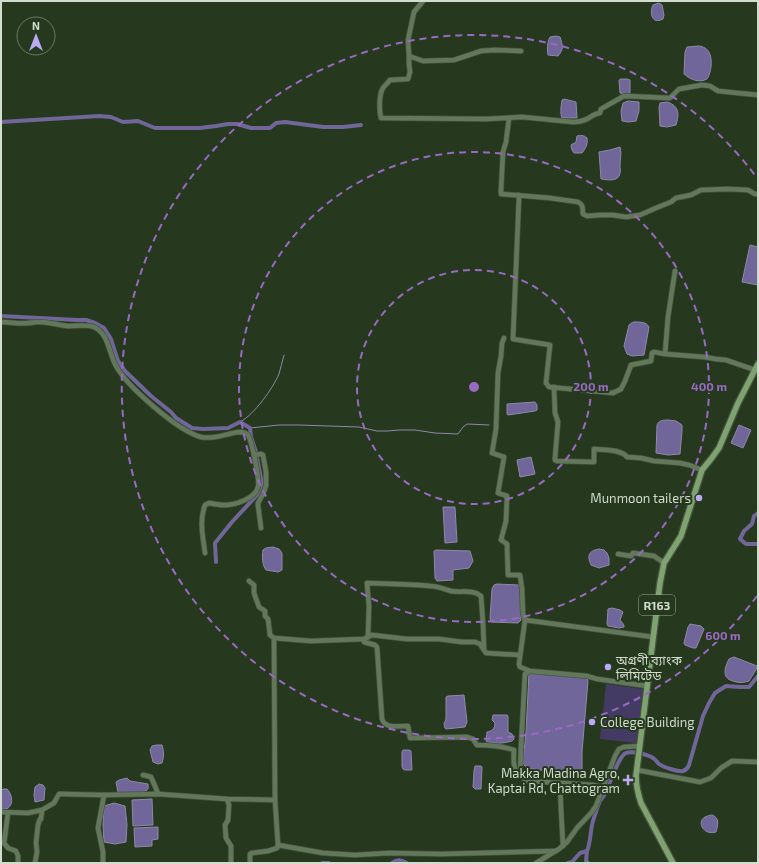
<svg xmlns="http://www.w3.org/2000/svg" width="759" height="864" font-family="'Exo 2','Noto Sans Bengali',sans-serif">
<rect width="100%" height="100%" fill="#26381e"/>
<path fill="#443b64" d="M606,684L643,689L636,743L600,739Z"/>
<g fill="#716699" stroke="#8e89a8">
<path d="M659,3L662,5L664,15L663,19C652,25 649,13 653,5Z"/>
<path d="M556,36L560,37C563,46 564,49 558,56L548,55C547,48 547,43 550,37Z"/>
<path d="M699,46C701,46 703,47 705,48C714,53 712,72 707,79C699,83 691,80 684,74L685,52L687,47Z"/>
<path d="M621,79H627L630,80V93L625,94L620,93L619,80Z"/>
<path d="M564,99L576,102L577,118H562C560,113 561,106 562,100Z"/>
<path d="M628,101L639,102V111L636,121L628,122L622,121L621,111L623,103Z"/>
<path d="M667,102C680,106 679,115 676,125L667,127L660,126L659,107L660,103Z"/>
<path d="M577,136C580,135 584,135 587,138C588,144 586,148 582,153H574L572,150L571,145L576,142Z"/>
<path d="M620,147C622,154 620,159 620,166C620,169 621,169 620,173C619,182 608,180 601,179L599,152L610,150Z"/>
<path d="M750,245L758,247V285L742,282Z"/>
<path d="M633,322C638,322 646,321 649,327L644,355L632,356L627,354L624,346L629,325Z"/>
<path d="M535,402L537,405V410L535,411L508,415L507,414V404Z"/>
<path d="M669,420L676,421L682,425V431L680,454L668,455L656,453L657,425C659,420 664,420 669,420Z"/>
<path d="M739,425L751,430L743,448L731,443Z"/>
<path d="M531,457L535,474L520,477L517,460Z"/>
<path d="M443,507H455L457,542L445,543Z"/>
<path d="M273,547L279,549L282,553V570L278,572L266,570C262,565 262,556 263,550L266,548Z"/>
<path d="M599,549L604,550L607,553L609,558V565L599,568L591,565C587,556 588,551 599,549Z"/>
<path d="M436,550L470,551L473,561L469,568L453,570V580L437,581L435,578L434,551Z"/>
<path d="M497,584L519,585L520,587L521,620L518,623L491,622L490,618L492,589L494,585Z"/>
<path d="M612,608L620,610L623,612L620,620L624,625V627L619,628L608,626L607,624L608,609Z"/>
<path d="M690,624L701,626L704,629L696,648H693L685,645L684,643L688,627Z"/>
<path d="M734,657L757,666V668L749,681C743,683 739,683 733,681C721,678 725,667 729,659Z"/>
<path d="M529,673L587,678L588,681L582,752V770L577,773L539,770L527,768L524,765L523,761L526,732Z"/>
<path d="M464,695L467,722L465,727L446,729L445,728L444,724L446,719V697L448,696Z"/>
<path d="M493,715H507L508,716V732L512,734L514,739L512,741C504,743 493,745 486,741L487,732C492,731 495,729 495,723L492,720Z"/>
<path d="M157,745H162C164,751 164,757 162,763L158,764L153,762L150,750L152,746Z"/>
<path d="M409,750L411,751L412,770H405L403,769L402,767V752L403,750Z"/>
<path d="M475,766H481L482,767L481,789H475L473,787L474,771Z"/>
<path d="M127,778L130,781L148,784C148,787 149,788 147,790C143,794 126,793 120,794L118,792L116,782L119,780Z"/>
<path d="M39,784L43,785L45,788L44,800L35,802L34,795L35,787Z"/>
<path d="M3,789H7C14,796 14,811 1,809V791Z"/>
<path d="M152,799L153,825L133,826L132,800Z"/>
<path d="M114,803L125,806L127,825L126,842L115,844L104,842L103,825L104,806Z"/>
<path d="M712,815C720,818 718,825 716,832C704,836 696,822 705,817C707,816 710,815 712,815Z"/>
<path d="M158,827V839L152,840V846L135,847L134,828Z"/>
</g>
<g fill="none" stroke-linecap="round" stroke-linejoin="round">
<g stroke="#8e89a8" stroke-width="1">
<path d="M240,422C254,415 273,388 279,374C281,368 282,361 284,355"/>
<path d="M250,428L279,425H299L359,427L377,431H387L399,430H415L435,433L458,434L463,427L467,424L489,425"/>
</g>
<g stroke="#716699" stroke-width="4">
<path d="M1,122L99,116L111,117L123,122L138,121L155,128H200L216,126L228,124H237L251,128H270L276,123L285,122L323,127H343L361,125"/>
<path d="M1,316L77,320H86L95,323L104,328L111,339L118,361L125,371L151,396L171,412L176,418L192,428L203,429L228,428L240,422L250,428L251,437L256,452L262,484L258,494L232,522L215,543L216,562"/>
<path d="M758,513L754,516L752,524L744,531L740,539L746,544H758"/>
<path d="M587,851L586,861L588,863"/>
<path d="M322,863H329"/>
<path d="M392,863C398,859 400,860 407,863"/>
<path d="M568,863L572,862L580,853L587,851C591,842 590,831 593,821C595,815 597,807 600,801C602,798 605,795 606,791C610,784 619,755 626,753C632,751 647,754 653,758C655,759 657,762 659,764C663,767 678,772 683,771C686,770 688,768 689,765L703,716L709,703L715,693L726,686L740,687H749L758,676"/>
</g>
<g stroke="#45543e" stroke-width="6">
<g id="minor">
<path d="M423,1L414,12L408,40L409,56V64L410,72L408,79L390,80C388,83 385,85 383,88C379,94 379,110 381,118L486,119L522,117L573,122C578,122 583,121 587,119C593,116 593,114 600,113L601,109L624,96L670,98L679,89L702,85L710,86L718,91L758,95"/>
<path d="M409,56L423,61L454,60L481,51L494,50L521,51"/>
<path d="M509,118L506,142L503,152L501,190V194L550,198L578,202C584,205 582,208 583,214L587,216L600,215H613L626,217L640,215L656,208L671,202L676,198L691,195L701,190L728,189L748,190L755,194H758"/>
<path d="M518,195L519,197L513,339L550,345L546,383L549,387L613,393L621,389L625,381L631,365L651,361L652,353L654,352L665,354L704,357L716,359L726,360L755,370"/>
<path d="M1,322C10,322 19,324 28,323C31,323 34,322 37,322C47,321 57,325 67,326C75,326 88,324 94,327C108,333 109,352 115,364C125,385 178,431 201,437C214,440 227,433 240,432C243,432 246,433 248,435C252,442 260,480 258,487C255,499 235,505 224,505C219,505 214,504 209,503L205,505C199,521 203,537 205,553"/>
<path d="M504,338L502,343L501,356L498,373L496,429L492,453L504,457L498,493L507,496L506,521L501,540L507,544L508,575H520L522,589L523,614L525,620"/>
<path d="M665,354L668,317L675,271"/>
<path d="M554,387L555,413L558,422L555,458V460L557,461L594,462V449C603,450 621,449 627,457L641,458L654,461L680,463L689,465L702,470"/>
<path d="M254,455L261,454L263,455L266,472V486L263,494L258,503V505L261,528"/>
<path d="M618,554L631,556L633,553L654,556L664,563"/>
<path d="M249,581L254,585V593L259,607L265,611V616L268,619L270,635L274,638L311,641L364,639L372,635L407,639H439L462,642H475L480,644L486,653L520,655"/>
<path d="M368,637L369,606L367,583C388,584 409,584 430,586C437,586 444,589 451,591C461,593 473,589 481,596L483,623L484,649"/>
<path d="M274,638L275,800L278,845L323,853L355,855L389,853L441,854L556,851"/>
<path d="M364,639V642L375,645L377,647L382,719C385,729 398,726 408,726L410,738L467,737L473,739L477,745C490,745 502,746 514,750C513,765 513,774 528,781L593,785L602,787"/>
<path d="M530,671L520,667L519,664L525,620L653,637"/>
<path d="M637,770L700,782L711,778L721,768L732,761L758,762"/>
<path d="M143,775L151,777L155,786L158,794"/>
<path d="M520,777L521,747L525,674L530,671L587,676L597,679L647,686"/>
<path d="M560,783L561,809L563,846"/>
<path d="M227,799L229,805L228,820L225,825L226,838L231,846V863"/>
<path d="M1,812L28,813L42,810L54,803L59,794H62L104,795L158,794L227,799L275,800"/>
<path d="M8,813L4,843L8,848L16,851L18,856V863"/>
<path d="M35,863L37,852L36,843L38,825L40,819H41L42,810"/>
<path d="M103,863V852L98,828L104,795"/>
<path d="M250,863V854L252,853L268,851L277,848L278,845"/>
<path d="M536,863L559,849L567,842L577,828L591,813L596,806L615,756L619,749L624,747L640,746"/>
</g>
</g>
<g stroke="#45543e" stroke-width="8">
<path id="major" d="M673,863L641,803C638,794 636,786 636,776L660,583L664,563L681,536L702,470L711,459L719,448L738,403L758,364"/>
</g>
<use href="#minor" stroke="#63785b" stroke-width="4.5"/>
<use href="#major" stroke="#7fa271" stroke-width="5.5"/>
</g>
<g fill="none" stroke="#996ac4" stroke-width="2" stroke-dasharray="7 5">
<circle cx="474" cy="387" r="117"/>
<circle cx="474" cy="387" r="235"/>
<path d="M757 596A352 352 0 1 1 757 178"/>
</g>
<g fill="#baaaf6" stroke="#26381e" stroke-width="1.5">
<circle cx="699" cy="498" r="4"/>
<circle cx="608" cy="667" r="4"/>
<circle cx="592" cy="722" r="4"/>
<path d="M626 774h4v4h4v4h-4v4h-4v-4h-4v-4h4z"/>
</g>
<g text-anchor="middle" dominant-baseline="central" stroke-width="4" stroke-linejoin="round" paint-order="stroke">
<rect fill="#26381e" stroke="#9eab98" stroke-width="1" x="639" y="595" width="36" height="20" rx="3"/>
<g font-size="12" font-weight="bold" fill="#d1dccc">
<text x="657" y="605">R163</text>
</g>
<g font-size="13" fill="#d1dccc" stroke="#26381e" text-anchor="end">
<text x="691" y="498">Munmoon tailers</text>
<text x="616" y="660" text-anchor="start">অগ্রণী ব্যাংক<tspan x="616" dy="15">লিমিটেড</tspan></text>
<text x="600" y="722" text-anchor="start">College Building</text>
<text x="620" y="773">Makka Madina Agro,<tspan x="620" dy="15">Kaptai Rd, Chattogram</tspan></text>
</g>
</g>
<circle cx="474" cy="387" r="6" fill="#996ac4" stroke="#26381e" stroke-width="2"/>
<g font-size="12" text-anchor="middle" font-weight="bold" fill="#996ac4" stroke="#26381e" stroke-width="4" stroke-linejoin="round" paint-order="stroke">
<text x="591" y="391">200 m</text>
<text x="709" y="391">400 m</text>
<text x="723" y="640">600 m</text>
</g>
<rect width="759" height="864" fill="none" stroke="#d1dccc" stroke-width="4"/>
<g transform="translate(36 36)"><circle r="19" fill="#26381e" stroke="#6a7a64"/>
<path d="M0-3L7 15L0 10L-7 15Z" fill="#baaaf6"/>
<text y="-6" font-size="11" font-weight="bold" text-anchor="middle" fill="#d1dccc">N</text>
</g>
</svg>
